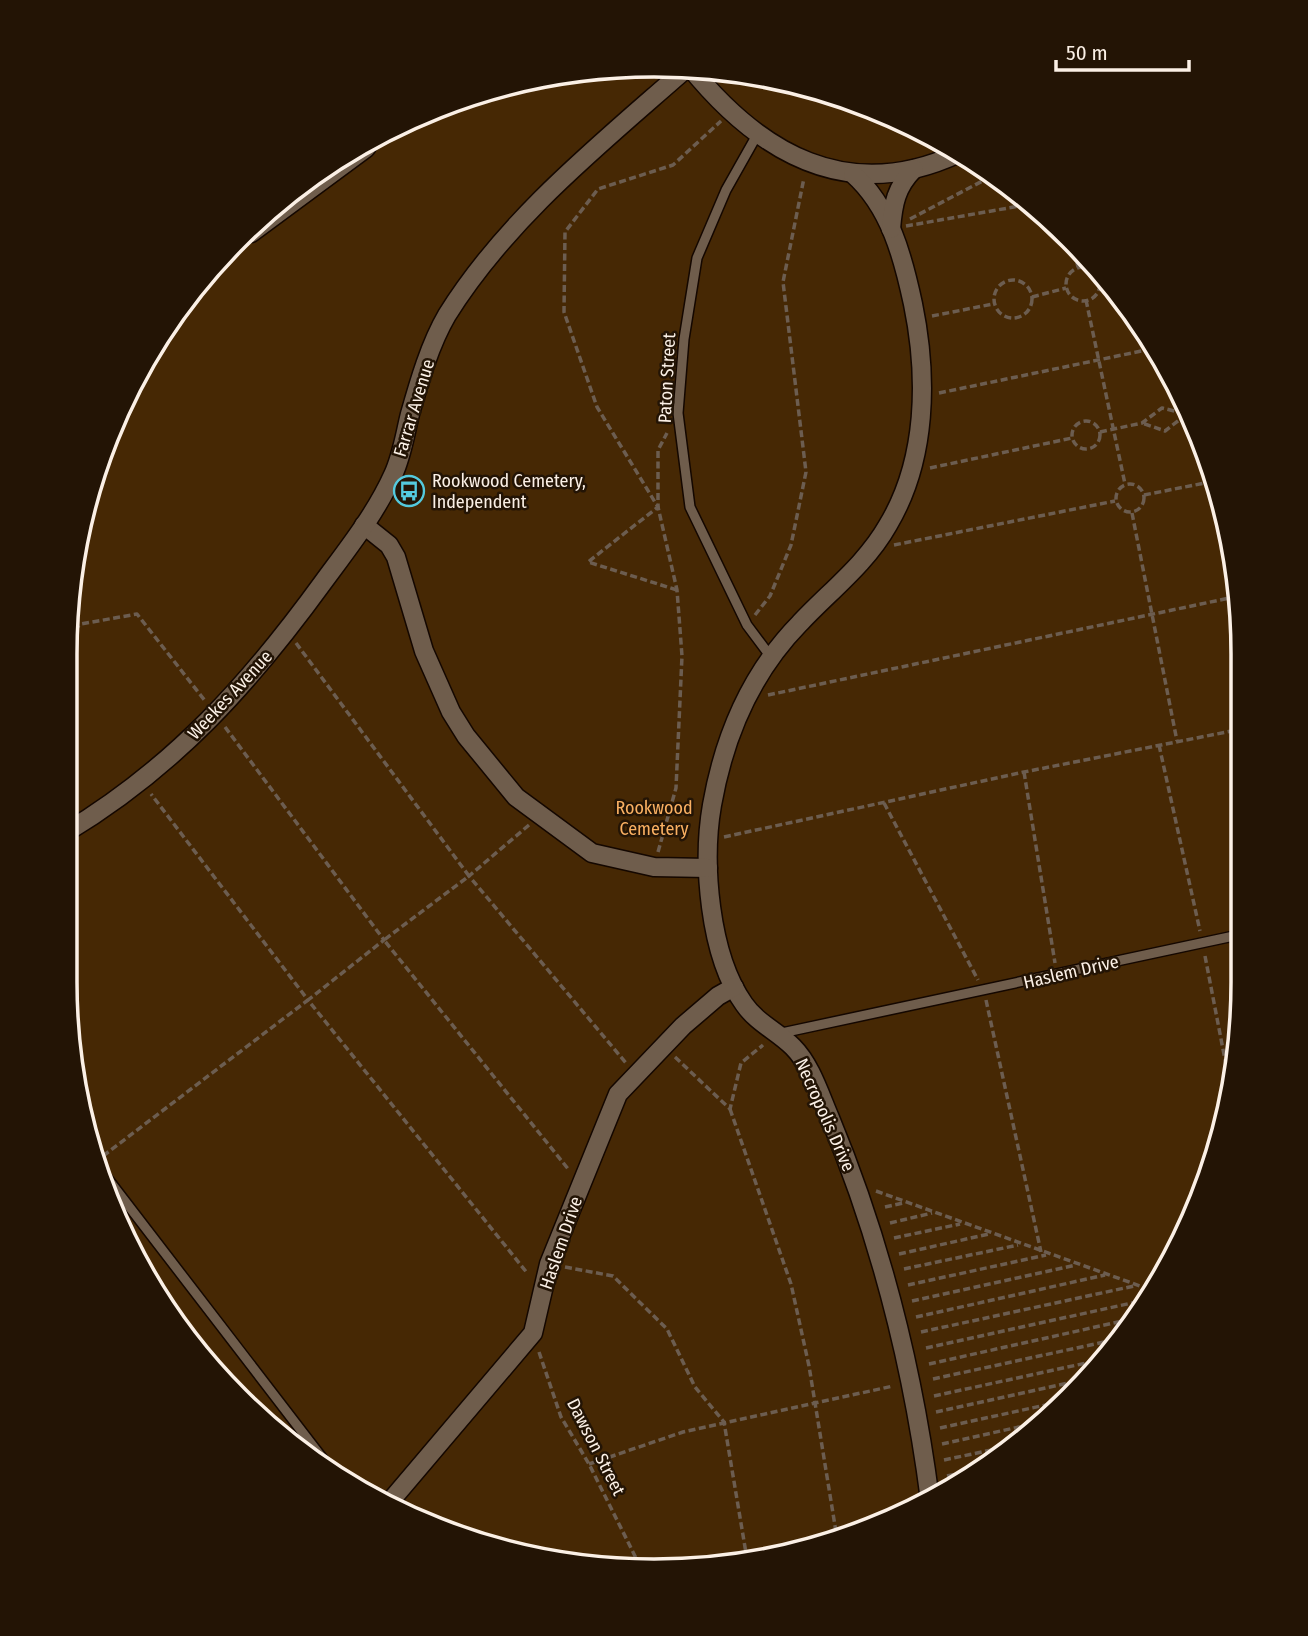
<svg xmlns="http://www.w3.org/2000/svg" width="1308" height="1636" font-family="'Fira Sans Condensed',sans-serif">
<rect width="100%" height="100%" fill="#2d1d0e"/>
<path fill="#462804" d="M693,66L807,85L915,126L1013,187L1097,266L1164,360L1223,501L1242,615L1243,982L1232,1097L1199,1207L1144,1310L1043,1425L948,1492L806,1551L654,1571L501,1551L359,1492L237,1398L144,1276L85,1134L65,982L66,616L96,464L144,360L211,266L360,144L465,96L577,70Z"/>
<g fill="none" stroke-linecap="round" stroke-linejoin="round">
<g stroke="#140700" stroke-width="12">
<g id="lane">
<path d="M757,135L726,190L697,258L684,339L678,413L690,507L747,625L771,657"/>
<path d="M777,1034L1243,934"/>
<path d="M98,1166L333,1472"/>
</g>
</g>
<g stroke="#140700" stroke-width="21">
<g id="street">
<path d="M689,66C760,154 848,205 959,153"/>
<path d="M853,174C890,207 903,257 913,304C928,377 927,460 888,525C866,564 830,591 800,623C751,673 724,737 712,805C702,862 709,955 744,1004C757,1023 777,1031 793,1047C811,1065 820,1095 830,1118C881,1241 913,1368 930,1500"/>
<path d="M891,229C893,204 896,187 914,169"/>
<path d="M251,233L366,148L371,139"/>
<path d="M364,525L389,545L396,557L424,651L451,712L466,736L516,797L592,853L654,867L708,868"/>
<path d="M65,833C175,767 250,683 324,581C349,547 376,513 393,475C402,456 405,434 410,414C419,382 430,344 447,315C508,217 603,142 689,66"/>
<path d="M388,1504L533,1333L549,1264L618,1094L683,1026L718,996L734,987"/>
</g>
</g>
<g stroke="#6c5d50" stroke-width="3.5" stroke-dasharray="7 3.5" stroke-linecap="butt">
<path d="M910,219L994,175"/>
<path d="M906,226L1031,204"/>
<path d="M1072,242L1078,267"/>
<circle cx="1083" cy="284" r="17"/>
<circle cx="1013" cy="299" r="19"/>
<path d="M1099,281L1107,279"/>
<path d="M1032,297L1066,288"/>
<path d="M1086,300L1125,484"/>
<path d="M932,316L993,304"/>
<path d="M939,393L1156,348"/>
<circle cx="1086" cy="435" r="14"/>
<path d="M1100,432L1142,423L1162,408L1187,414L1165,431L1142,423"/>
<path d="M930,468L1072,438"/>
<circle cx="1130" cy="498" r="14"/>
<path d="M1144,495L1215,481"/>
<path d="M1132,513L1177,741"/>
<path d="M894,545L1115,501"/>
<path d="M677,590L588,562L658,507L597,407L564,312L565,232L598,189L673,165L721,121"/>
<path d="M755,615L770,596L791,545L806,472L783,282L804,178"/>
<path d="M66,637L81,624L137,614L206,702"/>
<path d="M296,643L469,876L384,940L569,1170"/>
<path d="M768,695L1239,596"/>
<path d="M225,727L384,940L308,1000L528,1274"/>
<path d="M1159,745L1200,931"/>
<path d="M1024,772L1055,963"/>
<path d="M884,803L978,980"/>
<path d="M529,825L469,876L626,1063"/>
<path d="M724,837L1024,772L1242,729"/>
<path d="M658,852L676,788L682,656L677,590L658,507V450L667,433"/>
<path d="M1205,956L1232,1096"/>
<path d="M986,1000L1041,1252"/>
<path d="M675,1057L730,1109L741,1063L763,1045"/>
<path d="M730,1109L791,1284L809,1366L837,1538"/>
<path d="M103,1156L308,1000L151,794"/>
<path d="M876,1191L1154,1291"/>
<path d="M885,1207L903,1203"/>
<path d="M890,1223L932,1213"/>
<path d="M894,1238L960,1224"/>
<path d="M899,1254L989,1234"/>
<path d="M565,1267L613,1276L667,1329L695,1387L724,1422L747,1559"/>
<path d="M904,1269L1018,1245"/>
<path d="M908,1285L1046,1255"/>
<path d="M912,1301L1076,1265"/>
<path d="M916,1317L1105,1275"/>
<path d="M921,1332L1134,1286"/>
<path d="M926,1348L1150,1299"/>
<path d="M539,1352L561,1417L589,1464L642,1570"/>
<path d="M929,1364L1136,1318"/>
<path d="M933,1379L1118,1339"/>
<path d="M934,1396L1100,1360"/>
<path d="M936,1412L1082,1380"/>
<path d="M940,1428L1064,1401"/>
<path d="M942,1444L1046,1421"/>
<path d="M944,1460L1015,1445"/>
<path d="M589,1464L683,1432L893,1386"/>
<path d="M947,1476L981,1469"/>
</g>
<use href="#lane" stroke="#6f5d4c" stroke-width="9"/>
<use href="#street" stroke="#6f5d4c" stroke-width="18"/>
</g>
<defs>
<g id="bus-ring" transform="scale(1.575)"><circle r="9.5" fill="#231405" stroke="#54cade" stroke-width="1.5"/><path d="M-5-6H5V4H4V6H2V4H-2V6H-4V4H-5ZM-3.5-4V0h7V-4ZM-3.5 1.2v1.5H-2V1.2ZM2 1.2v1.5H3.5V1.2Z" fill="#54cade"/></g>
</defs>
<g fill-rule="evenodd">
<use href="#bus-ring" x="409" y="491"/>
</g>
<g text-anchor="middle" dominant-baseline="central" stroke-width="5" stroke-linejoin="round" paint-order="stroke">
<g font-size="18" fill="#fbf0e6" stroke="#231405">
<text transform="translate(667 378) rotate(-87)">Paton Street</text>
<text transform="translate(414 408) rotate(-73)">Farrar Avenue</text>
<text transform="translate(230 695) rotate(-47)">Weekes Avenue</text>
<text transform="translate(1071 972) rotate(-13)">Haslem Drive</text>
<text transform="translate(825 1115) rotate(66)">Necropolis Drive</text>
<text transform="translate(561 1243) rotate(-71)">Haslem Drive</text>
<text transform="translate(596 1447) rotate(63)">Dawson Street</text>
</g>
<g font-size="18" fill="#fbf0e6" stroke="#231405" text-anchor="start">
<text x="432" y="481">Rookwood Cemetery,<tspan x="432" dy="21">Independent</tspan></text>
</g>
<g font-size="18" fill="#fab062" stroke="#231405">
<text x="654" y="808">Rookwood<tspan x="654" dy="21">Cemetery</tspan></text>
</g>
</g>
<path d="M0 0H1308V1636H0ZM654 77H654A577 577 0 0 1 1231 654V982A577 577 0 0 1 654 1559H654A577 577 0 0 1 77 982V654A577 577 0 0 1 654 77Z" fill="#231405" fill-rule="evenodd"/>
<path fill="none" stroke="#fbf0e6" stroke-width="3.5" d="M654 77H654A577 577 0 0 1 1231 654V982A577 577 0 0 1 654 1559H654A577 577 0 0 1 77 982V654A577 577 0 0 1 654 77Z"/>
<path d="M1056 60v10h133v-10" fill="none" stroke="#fbf0e6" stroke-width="3.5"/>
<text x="1066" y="60" font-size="21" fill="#fbf0e6" stroke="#231405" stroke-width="5" paint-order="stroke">50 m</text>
</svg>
